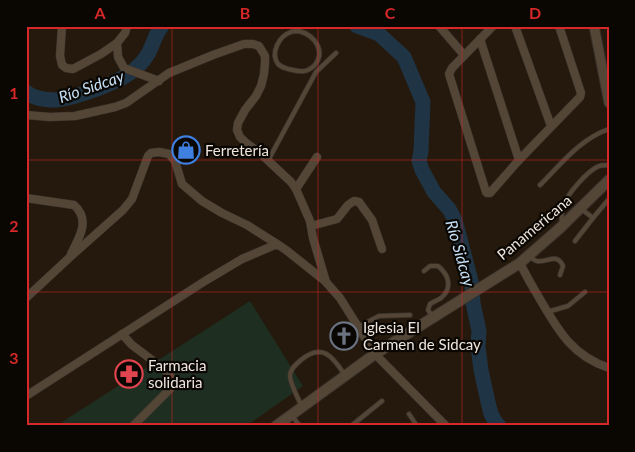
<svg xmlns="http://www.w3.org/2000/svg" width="635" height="452" font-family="Lato,sans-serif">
<rect width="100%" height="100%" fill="#24190c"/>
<path fill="#1e2f22" d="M250,301L303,386L246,426H64L62,422Z"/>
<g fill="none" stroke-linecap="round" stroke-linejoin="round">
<g stroke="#1f3445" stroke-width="15">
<path d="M357,26L379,34L404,57L423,102L421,151L419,161L422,170L434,192L449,209L455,220L472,285L473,303L479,331L478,346L481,370L488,402L491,414L496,423L499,426"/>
<path d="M26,92C34,99 46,100 56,100C75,98 122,82 135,69C140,65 145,59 148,54C153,45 155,34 162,26"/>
</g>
<g stroke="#3a322c" stroke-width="5.5">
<g id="service">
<path d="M299,31C314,35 327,51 314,66C311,68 308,71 304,71C299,72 293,70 288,69C285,68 281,67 278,64C270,53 279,36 291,32C293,31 296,31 299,31Z"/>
<path d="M269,162L270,157L316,72L336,53"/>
<path d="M540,185C561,164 580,139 609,129"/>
<path d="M593,218L608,200"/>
<path d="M562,224C561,218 562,211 564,205C567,194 587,172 597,167C600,165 605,165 609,165"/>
<path d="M575,241L593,218L580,208"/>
<path d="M530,257C532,258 535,261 537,261C547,263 557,252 563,266L560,275"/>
<path d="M424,271L430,266H438C449,275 453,288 441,298C438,300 433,302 430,304L428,310L433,317"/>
<path d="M547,312L568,306L585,292"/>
<path d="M358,327L379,316L410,315"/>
<path d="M301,405C298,398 290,383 290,376C290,369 296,364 301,360C321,343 332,355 344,374"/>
<path d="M409,414L417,426"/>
<path d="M292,416L300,426"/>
<path d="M351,426L382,401"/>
</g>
</g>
<g stroke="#3a322c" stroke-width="9">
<g id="minor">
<path d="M62,26L60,56L62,65L66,68L73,69L101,54L117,43L125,33L127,26"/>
<path d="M439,26L464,55"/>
<path d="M493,26L452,68L449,74L486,192L487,193H490L519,160L580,97L581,93L559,26"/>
<path d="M515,26L551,126"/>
<path d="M480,39L519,160"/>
<path d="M117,43L118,57L124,68L159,81"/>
<path d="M26,115L50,117L75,116L115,107L126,103L136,96L169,73L213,55L244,44H253L259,46L265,56V63L264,74L261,86L256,96L245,110L238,123L237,130L240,137L245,142L261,154L291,182L296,189L310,221L313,238L326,282"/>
<path d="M296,189L317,157"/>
<path d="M26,198L74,205C91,220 79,238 71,254"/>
<path d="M311,226L337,219L348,205L354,201L359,202L372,220L382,249"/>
<path d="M520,263C526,276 534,289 541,301C559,332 573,356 609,368"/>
<path d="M26,298L69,258L123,210L132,199L148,156L151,153L159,152L169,154L175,161L182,184L202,201L222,213L247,225L277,244"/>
<path d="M122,334L132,345L164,369L173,379L172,387L133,426"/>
<path d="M26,396L205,281L242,259L277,244L286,250L325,281L340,298L375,354L446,426"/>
</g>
</g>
<g stroke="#3a322c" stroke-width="11">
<path id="tertiary" d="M594,26L609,103"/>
</g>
<g stroke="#3a322c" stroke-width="12">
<path id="secondary" d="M276,426L375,354L520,263L560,228L609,180"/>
</g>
<use href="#service" stroke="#534637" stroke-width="4"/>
<use href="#minor" stroke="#534637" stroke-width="8"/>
<use href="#tertiary" stroke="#534637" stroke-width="9"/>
<use href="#secondary" stroke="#534637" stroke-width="10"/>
</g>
<path fill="none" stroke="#d62828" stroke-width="1" stroke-opacity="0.55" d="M172,26V426M318,26V426M462,26V426M26,160H609M26,292H609"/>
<defs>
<g id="shop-ring" transform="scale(1.4375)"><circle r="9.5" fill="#0a0602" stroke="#3f7fe0" stroke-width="1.5"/><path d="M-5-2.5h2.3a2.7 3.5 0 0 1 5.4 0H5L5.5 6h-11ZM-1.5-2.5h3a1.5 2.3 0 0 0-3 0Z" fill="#3f7fe0"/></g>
<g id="church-ring" transform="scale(1.4375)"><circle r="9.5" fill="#0a0602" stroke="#6b7280" stroke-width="1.5"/><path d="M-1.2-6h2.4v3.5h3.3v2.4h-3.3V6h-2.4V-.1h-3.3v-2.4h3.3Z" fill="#6b7280"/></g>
<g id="pharmacy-ring" transform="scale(1.4375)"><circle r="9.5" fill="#0a0602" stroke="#e0444e" stroke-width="1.5"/><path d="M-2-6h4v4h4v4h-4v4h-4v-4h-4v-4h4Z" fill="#e0444e"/></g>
</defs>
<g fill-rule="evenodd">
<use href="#shop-ring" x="186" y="150"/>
<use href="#church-ring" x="344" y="336"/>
<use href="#pharmacy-ring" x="129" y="374"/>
</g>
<g text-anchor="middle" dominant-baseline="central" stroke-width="4.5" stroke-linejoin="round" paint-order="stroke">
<g font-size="15" fill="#efe7de" stroke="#0a0602" text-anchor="start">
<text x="205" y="150">Ferretería</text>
<text x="363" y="327">Iglesia El<tspan x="363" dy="17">Carmen de Sidcay</tspan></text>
<text x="148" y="365">Farmacia<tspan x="148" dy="17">solidaria</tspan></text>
</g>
<g font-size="15" fill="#efe7de" stroke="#0a0602">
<text transform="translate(534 227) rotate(-40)">Panamericana</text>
</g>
<g font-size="16" font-style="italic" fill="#c5e0f7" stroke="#0a0602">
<text transform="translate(91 86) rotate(-19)">Río Sidcay</text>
<text transform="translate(461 253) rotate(74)">Río Sidcay</text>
</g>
</g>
<rect width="635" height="452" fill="none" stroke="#0a0602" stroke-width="55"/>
<rect x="28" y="28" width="580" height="396" fill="none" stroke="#d62828" stroke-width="2"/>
<g font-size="16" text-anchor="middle" font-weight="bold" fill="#d62828">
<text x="100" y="19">A</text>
<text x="245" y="19">B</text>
<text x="390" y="19">C</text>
<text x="535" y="19">D</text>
<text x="14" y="99">1</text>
<text x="14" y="232">2</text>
<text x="14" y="364">3</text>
</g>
</svg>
